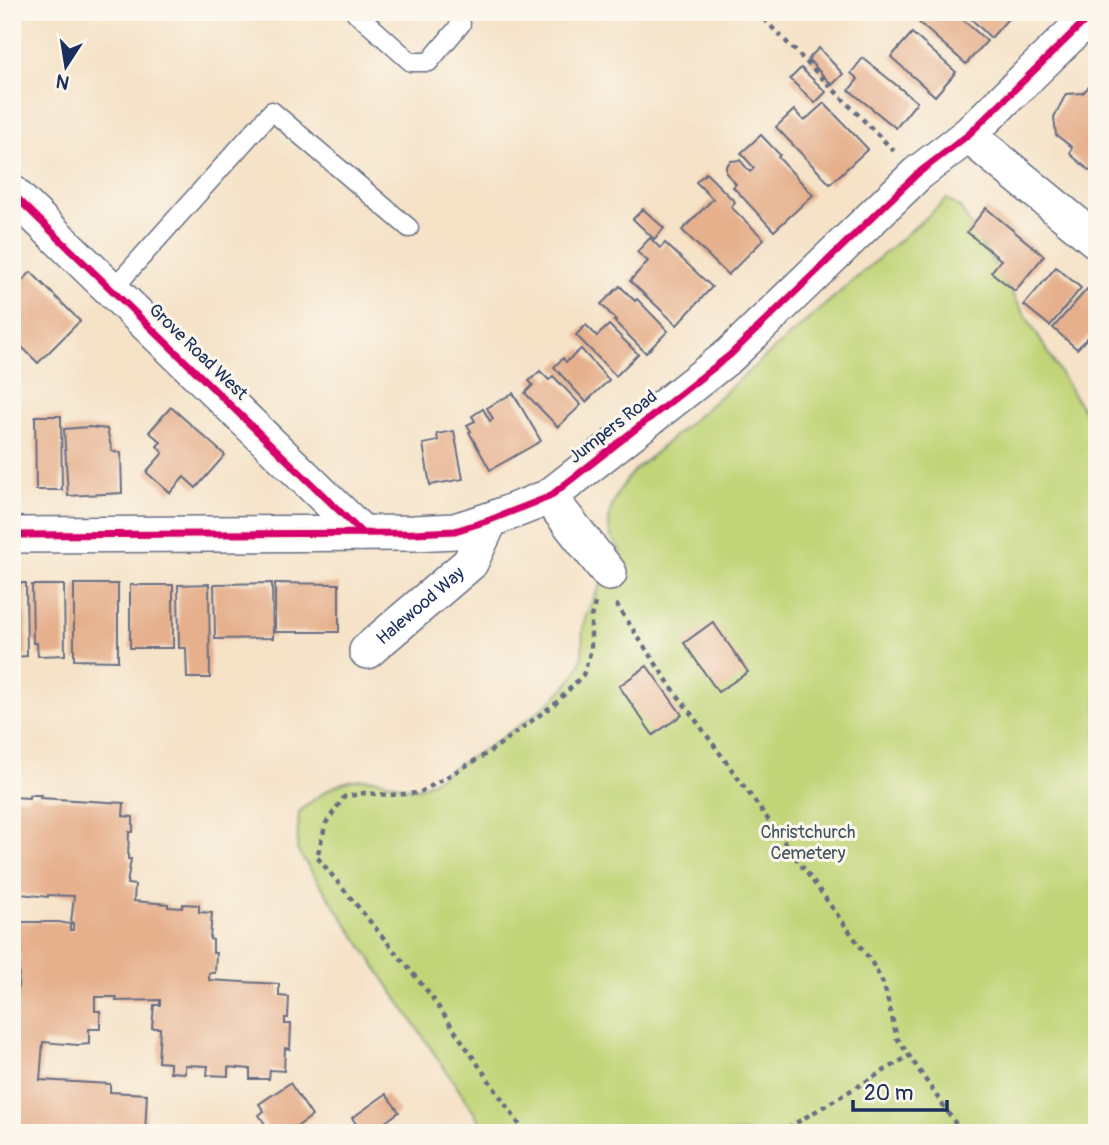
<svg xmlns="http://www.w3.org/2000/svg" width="1109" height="1145" font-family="Pangolin,sans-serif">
<rect width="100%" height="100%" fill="#fbf7ec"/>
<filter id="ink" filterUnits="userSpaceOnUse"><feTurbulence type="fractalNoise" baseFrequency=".0143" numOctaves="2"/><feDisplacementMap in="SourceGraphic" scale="14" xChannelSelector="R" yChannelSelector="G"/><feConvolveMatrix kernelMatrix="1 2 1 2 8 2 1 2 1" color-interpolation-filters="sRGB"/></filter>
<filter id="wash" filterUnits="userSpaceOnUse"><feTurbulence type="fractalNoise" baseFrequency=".00686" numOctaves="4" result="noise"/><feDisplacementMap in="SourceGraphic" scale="28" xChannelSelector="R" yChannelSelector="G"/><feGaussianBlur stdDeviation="1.57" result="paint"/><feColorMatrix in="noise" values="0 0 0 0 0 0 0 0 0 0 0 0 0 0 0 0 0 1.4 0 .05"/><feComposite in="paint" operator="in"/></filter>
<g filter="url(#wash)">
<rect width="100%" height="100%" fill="#f5e2c7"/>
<path fill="#c1d477" stroke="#6e826a" stroke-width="2" d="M947,199L960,208L1097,433V1133H488L297,850L299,812C322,791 347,774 379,780C394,782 406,791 421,787C429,784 437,778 444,773C478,754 562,703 578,669C586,653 580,638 584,622C592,596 608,575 621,551C618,546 613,541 611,536C603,513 619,488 633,472Z"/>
<g id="blocks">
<g fill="#e6b08d">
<path d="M922,12H954L987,41L966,64L915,19Z"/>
<path d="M964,12H1014L991,38Z"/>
<path d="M912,33L956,72L935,96L891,57Z"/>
<path d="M819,48L843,74L832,85L808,59Z"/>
<path d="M863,58L917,102L896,128L849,90L858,79L851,73Z"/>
<path d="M801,68L826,92L815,103L790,79Z"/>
<path d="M1097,78V177L1070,154L1072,147L1056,135L1054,117L1066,94L1083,93Z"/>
<path d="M824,103L868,149L830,184L776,127L794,110L804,121Z"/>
<path d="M761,135L780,155L778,157L813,195L774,231L733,187L736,184L726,173V166L731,161L740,160L750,172L754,168L741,153Z"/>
<path d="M706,173L735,202L731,207L764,239L728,275L682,230L713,199L696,182Z"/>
<path d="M986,208L1044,256L1015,291L991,272L1001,260L967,232Z"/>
<path d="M643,209L664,228L654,239L633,219Z"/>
<path d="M650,238L660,248L665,243L712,287L677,325L630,281L648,261L637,252Z"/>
<path d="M1056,267L1081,288L1050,326L1024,305Z"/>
<path d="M31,272L80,321L38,363L19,344L16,346L12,343V291Z"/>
<path d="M620,286L635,301L637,299L668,331L646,353L614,321L616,320L601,304Z"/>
<path d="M1087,289L1097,297V327L1077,349L1053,328Z"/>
<path d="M586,325L597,336L609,325L638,354L616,376L576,335Z"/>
<path d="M581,349L609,380L586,402L554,367L563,358L566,362Z"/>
<path d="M540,371L549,380L553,376L581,405L558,427L525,393L533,385L529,381Z"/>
<path d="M513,393L541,441L490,470L469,432L471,431L467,425L475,421L472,416L483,409L490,421L493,419L487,408Z"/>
<path d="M171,407L225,455L196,488L184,477L170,493L146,472L163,453L157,446L161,442L149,432Z"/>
<path d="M35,416H61L62,490H36Z"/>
<path d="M89,427L107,429L112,451L121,453L122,493L68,496L64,429Z"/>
<path d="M454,431L463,479L430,485L423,444L438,441L437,434Z"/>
<path d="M12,583H26L27,656L12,657Z"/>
<path d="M272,583L273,638L215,639L214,584Z"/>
<path d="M275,583L339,584V632H275Z"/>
<path d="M74,584H118V661L74,660Z"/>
<path d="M209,584L210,678H187L186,648H179L178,585Z"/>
<path d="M32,585H64L65,655L38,656L37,643H33Z"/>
<rect x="130" y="585" width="43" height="63"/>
<path d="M713,622L748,672L718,692L684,643Z"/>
<path d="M647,666L682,715L653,735L619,686Z"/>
<path d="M29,795H41L40,798L124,803L123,816L133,817V832H129L128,859H131L127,884L135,885L134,901L168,904V907L182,908L183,904L199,905V912L212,913L210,939L213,940V953H216L215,973H209V980L279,984V996L289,997L288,1018H285V1024H291L290,1049L285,1048L284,1071L270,1070L269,1079H250V1069L228,1067V1076L207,1075L208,1066L185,1065V1073L170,1072V1063L158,1062L160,1028H152L154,1005H160V1000L116,1001L117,997H95V1011H100V1029H89V1044L78,1045L43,1042L40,1080L110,1084V1092L147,1094L145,1133H12V1018L13,1002H17L20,955H14L16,922H59L70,924V930H73V923H71L74,896L48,895V897L12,893V797L29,798Z"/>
<path d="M290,1083L312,1116L288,1133H280L278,1129L271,1133L259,1115L264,1111L259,1104Z"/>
<path d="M386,1094L399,1112L370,1133H363L352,1118Z"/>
</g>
</g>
</g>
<g filter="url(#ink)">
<use href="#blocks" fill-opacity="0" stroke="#676e83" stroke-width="2"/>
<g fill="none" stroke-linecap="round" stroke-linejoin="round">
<g stroke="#676e83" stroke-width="21">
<g id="service">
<path d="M355,12L411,62H429L461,24"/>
<path d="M112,290L272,111L409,228"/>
</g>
</g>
<g stroke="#676e83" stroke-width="38">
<g id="minor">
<path d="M968,135L1097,241"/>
<path d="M12,193L362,533"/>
<path d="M549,497L609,573"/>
<path d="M12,535L414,533L455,531L490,520L549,497L730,355L917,174L968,135L1094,12"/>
<path id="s1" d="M367,651L470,563L490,520"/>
</g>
</g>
<g stroke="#676e83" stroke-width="4.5" stroke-dasharray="5 5" stroke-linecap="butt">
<path d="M757,12L894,151"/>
<path d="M616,604L668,682L871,961L884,985L897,1038L962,1133"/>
<path d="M525,1133L429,993L317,857L326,823L344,797L364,793L390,795L419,793L488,753L556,703L583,675L591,650V617L596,600"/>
<path d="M779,1133L909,1056"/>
</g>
<use href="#service" stroke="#fff" stroke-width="18"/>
<use href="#minor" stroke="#fff" stroke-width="35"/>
<g stroke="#fbf7ec" stroke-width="11">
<g id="cycleway">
<path d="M12,193L362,533"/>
<path d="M12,535L414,533L455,531L490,520L549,497L730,355L917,174L968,135L1094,12"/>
</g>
</g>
<use href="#cycleway" stroke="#d6006c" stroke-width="7"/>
</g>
</g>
<g text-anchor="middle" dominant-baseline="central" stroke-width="6" stroke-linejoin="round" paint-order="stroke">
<g font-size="18" fill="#1b2f5e" stroke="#fbf7ec">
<text transform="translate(198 352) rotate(44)">Grove Road West</text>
<text transform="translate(613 427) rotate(-38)">Jumpers Road</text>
<text stroke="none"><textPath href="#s1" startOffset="70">Halewood Way</textPath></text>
</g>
<g font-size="18" fill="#445864" stroke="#fbf7ec">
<text x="808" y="832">Christchurch<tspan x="808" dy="21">Cemetery</tspan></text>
</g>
</g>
<rect width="1109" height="1145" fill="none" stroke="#fbf7ec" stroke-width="42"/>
<g transform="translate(66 66) rotate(192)" stroke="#fbf7ec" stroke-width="5" paint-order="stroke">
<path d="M0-5L12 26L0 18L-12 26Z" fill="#1b2f5e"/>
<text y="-10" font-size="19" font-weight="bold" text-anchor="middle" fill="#1b2f5e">N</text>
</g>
<path d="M853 1100v10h94v-10" fill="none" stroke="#1b2f5e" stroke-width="3.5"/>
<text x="864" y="1100" font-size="21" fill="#1b2f5e" stroke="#fbf7ec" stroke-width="5" paint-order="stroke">20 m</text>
</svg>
